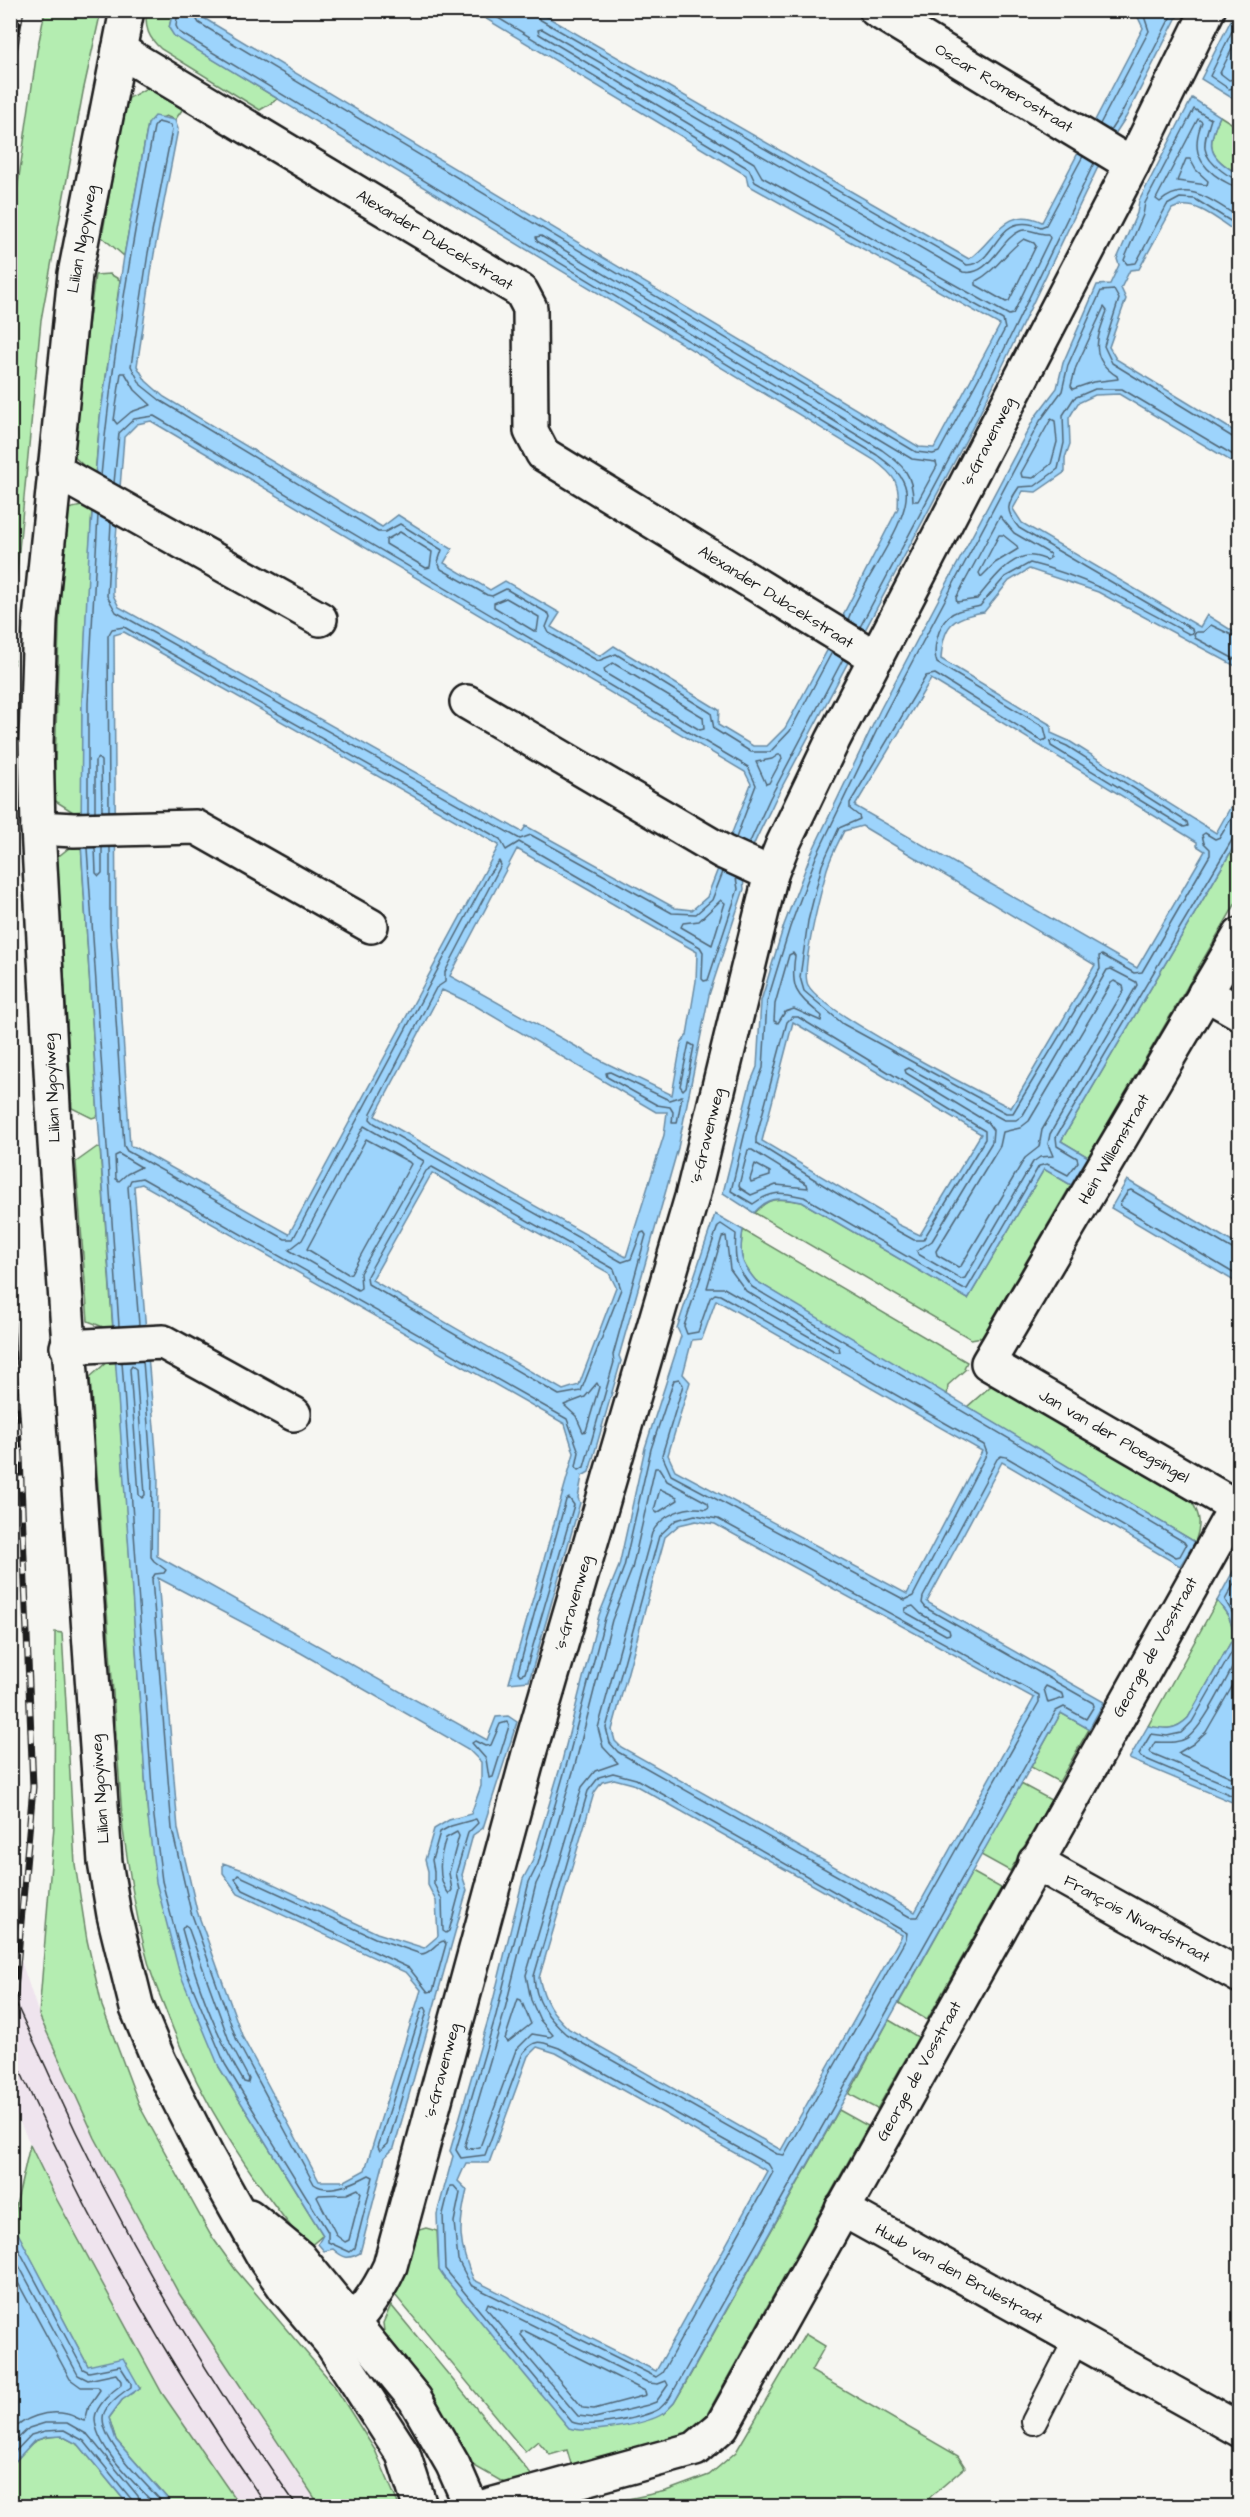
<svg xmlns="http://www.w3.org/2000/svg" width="1250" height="2517" font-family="'Architects Daughter',sans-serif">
<rect width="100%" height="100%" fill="#f6f6f2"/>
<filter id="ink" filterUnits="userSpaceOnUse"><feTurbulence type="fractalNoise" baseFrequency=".0167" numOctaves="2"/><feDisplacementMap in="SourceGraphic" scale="12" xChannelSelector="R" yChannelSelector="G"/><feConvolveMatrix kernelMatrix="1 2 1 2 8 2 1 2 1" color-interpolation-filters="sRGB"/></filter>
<g filter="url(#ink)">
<path fill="#efe4ee" d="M10,1927L39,2015L95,2138L178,2292L320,2506H240L162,2393L57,2200L11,2104Z"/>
<g fill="#b4edb1" stroke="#688466" stroke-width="1.5">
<path d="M45,11H101L83,92L41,320L16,581L11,734L10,240L37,51Z"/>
<path d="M147,11H173L169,28L175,36L278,99L260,110L161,49C149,38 144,28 147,11Z"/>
<path d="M150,86L187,103L175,120L166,116L148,124L124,256L102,237L123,114L129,98Z"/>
<path d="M1220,116L1239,128V175C1209,156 1205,149 1220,116Z"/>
<path d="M110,274L120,280L100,418L95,476L71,454L95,275Z"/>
<path d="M87,505L92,509L82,703V812H73L54,800L60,595L67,509Z"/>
<path d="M1239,838V898L1088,1157L1061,1141Z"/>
<path d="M78,841L81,843L98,1116L92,1118L72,1108L57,855H60Z"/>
<path d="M97,1147L100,1148L113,1331L88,1321L76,1162Z"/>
<path d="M1044,1169L1071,1185L982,1337L971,1339L755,1213C770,1195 779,1199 802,1202L968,1299Z"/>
<path d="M743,1230L967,1362L964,1368L966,1369L948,1385L947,1398L756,1281C740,1262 739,1255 743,1230Z"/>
<path d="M116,1361L148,1818L219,2067L323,2235L308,2248C249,2176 201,2103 168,2016C162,2000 155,1985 150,1969C137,1923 130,1877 123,1830L90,1377L107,1362Z"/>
<path d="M992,1385L1192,1502C1201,1517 1201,1525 1195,1542L967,1407Z"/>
<path d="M10,1480L13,1518L15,1785L11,1862Z"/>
<path d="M1217,1601C1228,1614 1234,1622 1232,1640L1188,1718C1175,1731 1165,1729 1148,1726Z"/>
<path d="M55,1632L62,1633L75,1864L87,1940L102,2006L140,2107L210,2234L235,2269L333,2384L375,2450L399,2506H320L178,2292L95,2138L39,2015L54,1826Z"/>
<path d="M1061,1713L1089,1729L1059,1782L1031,1767Z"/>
<path d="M1021,1784L1051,1800L1010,1871L981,1855Z"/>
<path d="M972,1872L1001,1888L927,2020L899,2003Z"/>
<path d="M889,2020L918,2037L877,2109L849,2094Z"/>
<path d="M839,2110L868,2126L701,2425L684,2435L572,2467L567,2450L550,2455L538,2441L525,2452L395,2295L404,2276L419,2230L426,2228L437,2231L439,2270L663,2414L674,2403L684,2386Z"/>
<path d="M30,2145L57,2200L162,2393L240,2506H174L116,2440L109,2418L122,2400L140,2387L88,2366L12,2223Z"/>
<path d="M391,2305L533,2477L506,2484L457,2456L385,2340L383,2323Z"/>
<path d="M805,2334L825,2346L811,2371L958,2456L965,2467L929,2498L942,2505L941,2506H845L838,2501L803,2503L794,2506H595L666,2491L709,2475L736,2452Z"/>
<path d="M62,2436L79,2445L129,2506H11V2466C30,2444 31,2437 62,2436Z"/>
</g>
<g fill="#9dd4fc" stroke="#698aa2" stroke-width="1.5" fill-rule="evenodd">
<path d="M173,11H203L202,17L919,447L934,448L1000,325L748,185L746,175L473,11H537L969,259C995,241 1005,204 1042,222L1143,28L1135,11H1180L1126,117L1111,140L978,417L775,800C764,825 740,863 744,889L709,995L678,1148L619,1356L621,1361L589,1472L582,1476L578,1498L580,1503L529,1681L509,1683L574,1453L565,1424L142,1184L134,1186L158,1476L157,1556L487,1740L496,1717L508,1716L517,1722L483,1828L473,1835L462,1875L467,1890L394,2148L385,2157L360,2253C348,2260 343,2258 333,2249L324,2251L318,2244L323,2235L219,2067L179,1971L156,1882L148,1818L98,1116L81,843L82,703L89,551L100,418L124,256L148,124L155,116L175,120L178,129L154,254L137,366L146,381L164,397L382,527L398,515L452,549L444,563L490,590L505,581L560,613L551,627L600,656L614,646L719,710L718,725L753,746H767L785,728L842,623L844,613L898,508C900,482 895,476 874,460L174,36L169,28ZM151,421L745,772L751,784L707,897L692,910L675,908L526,826L522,832L119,607L113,595V577L124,437L137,424ZM124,632L499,845L289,1234L135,1147L130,1146L116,925L114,635ZM517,849L697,952L696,981L687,1035L681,1044L672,1095L602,1061L450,976ZM442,990L474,1005L656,1112H667L664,1135L626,1257L375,1116ZM432,1173L609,1273L616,1287L579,1385L563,1390L372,1280ZM158,1578L301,1653L468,1749L481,1762V1786L471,1814L449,1820L434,1829L425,1860L428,1871V1885L436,1901L438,1936L424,1948L377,1933L246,1871L223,1863V1873L238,1894L407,1973L421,1990L365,2170L345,2181H319L243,2038L197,1911L178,1829Z"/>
<path d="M1239,14V90L1232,98L1201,79L1233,16Z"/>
<path d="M1192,98L1220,116C1205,149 1209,156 1239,175V234C1220,222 1195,197 1172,209L1139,269L1130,270L1121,288L1126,299L1109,347L1116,359L1239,434V466L1119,394L1095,395L1078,403L1069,418L1070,444L1065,458V472L1036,492L1023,491L1013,509L1022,523L1200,627L1207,615L1239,635V668L1098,592L1029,569L1009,581L984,612C951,617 943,626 941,659L1051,725V733L1069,741L1216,833L1239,792V838L1061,1141L1088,1157L1071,1185L1044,1169L968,1299L802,1202C779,1198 770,1195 754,1213L723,1193L750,1084L757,1067L761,1001L784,925L811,854L880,710L1035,417L1057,388L1063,363L1097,285L1110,284L1119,265L1117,259L1137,213L1139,201ZM931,679L1197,842V846L1205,851L1137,968L855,806ZM862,826L1095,965L1011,1108C977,1091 821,1012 808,985C800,970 822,888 827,869C831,856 838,843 844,831ZM793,1022L981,1134L920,1235L897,1224L895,1220L762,1141Z"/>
<path d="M1127,1180L1239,1246V1284L1111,1208Z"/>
<path d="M715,1214L743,1230C739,1255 740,1262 756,1281L1195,1542L1180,1566L1002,1462L927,1602L1104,1702L1089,1729L1061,1713L674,2403C671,2406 667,2411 664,2413C647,2425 587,2434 569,2428L443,2276L439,2270L437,2214L453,2156L450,2151L490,2013L523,1879L532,1862L562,1761L599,1615L619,1566L645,1448L681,1336L677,1328ZM716,1300L982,1451L907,1594L675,1470L668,1455L690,1382L683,1374L692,1340L702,1339ZM696,1521L715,1524L1034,1698L915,1912L621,1747L615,1741L612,1730L665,1537L679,1525ZM614,1779L633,1784L902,1935L781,2150L569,2029C551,2012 545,2002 539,1978L594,1793L602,1782ZM537,2047L556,2053L767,2171L656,2371L474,2280C458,2246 458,2226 467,2190L458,2181L466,2163H489L528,2056Z"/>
<path d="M1236,1566L1240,1568L1239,1805L1129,1759L1148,1726C1165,1729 1175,1731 1188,1718L1232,1640C1234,1622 1228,1614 1217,1601Z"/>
<path d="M11,2220L88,2366L123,2358L140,2388L122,2400L109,2418L116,2440L174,2506H129L79,2445L62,2436L46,2437L34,2441L11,2466Z"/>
</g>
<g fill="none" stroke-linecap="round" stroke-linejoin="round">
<g stroke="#506676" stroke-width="1.5">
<path d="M178,10L176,26L179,32L877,455C889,464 903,473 906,490C911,522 858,586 848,620"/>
<path d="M197,10L196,18L199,23L916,452L933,454L939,452L1005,329L1003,320L755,182L749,169L485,10"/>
<path d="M535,10L539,19L967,265C999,264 994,209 1041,227L1046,225L1083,156"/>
<path d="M1240,21L1236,23L1210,76L1229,89L1240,86"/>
<path d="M542,29L963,272C990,277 1000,239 1020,231C1028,227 1039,235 1048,234L1050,238L1013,314L1009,315L762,177L754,163L539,34L538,30Z"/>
<path d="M1240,33L1220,73L1229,80L1240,78"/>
<path d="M1100,124L1149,31L1142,10"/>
<path d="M1110,131L1121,114L1174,10"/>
<path d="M1186,159H1190L1196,170L1208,181L1207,185L1177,181Z"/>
<path d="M1240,179C1233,179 1227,175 1222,171C1198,154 1204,142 1211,119L1194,109L1145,203L1143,215L1124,260L1127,264L1136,263L1167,205L1180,198L1195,199L1240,227"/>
<path d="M1240,187C1232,187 1228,183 1222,180C1198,165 1191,149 1202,122L1198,119L1156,199L1160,202C1187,177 1215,203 1240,218"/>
<path d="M541,236L912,459L936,462L937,466L918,501H913C913,474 903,465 882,450L537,241L536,237Z"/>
<path d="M1024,239L1034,243L1036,246L1009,301L1006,302L976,285V281C996,271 1006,251 1024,239Z"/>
<path d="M1104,307L1107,311C1097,338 1088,358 1117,376L1118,379L1093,382L1073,389L1071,386L1076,367Z"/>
<path d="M121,373H125L135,390L151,405L131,412L117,424L114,420Z"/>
<path d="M1051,419L1055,421L1057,442L1051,464L1033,478L1022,477L1021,473Z"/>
<path d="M1240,439L1234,438L1112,363L1104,346L1119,299L1114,290L1101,291L1068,365L1062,391L1040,421L885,713L816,857L790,927L767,1002L763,1068L756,1086L731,1191L753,1204C772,1190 780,1192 804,1197L963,1289H967L1039,1166L1047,1164L1068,1175L1078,1162L1077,1158L1057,1146L1056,1137L1232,840L1240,836"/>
<path d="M1240,459L1122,389H1095L1074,398L1063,415L1064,443L1058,469L1035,486L1019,487C1007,505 1004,510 1019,528L1192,629L1193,633L1189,634C1137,606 1088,577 1030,563L1005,577L980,606C970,609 956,609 948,617C938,627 932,650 937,663L1044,727L1047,739L1042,741L935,674L926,676L850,803V809L859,816L860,819L839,828L822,865L808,921L800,977L804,991L843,1024L1006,1113H1013L1100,969L1099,956L1102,955L1134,973L1142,972L1210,855V849L1204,843L1202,835L1205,833L1215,839L1220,837L1240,804"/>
<path d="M101,476C112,358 132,243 154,127L158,122L170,125L172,130L148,253L131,366L141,385L161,401L378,532H385L400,524L442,550L438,562L441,569L487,595L492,596L506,589L549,614L550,617L546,627L549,633L598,661L616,654L711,713L714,729L751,752H770L790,731L832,652"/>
<path d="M114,483L119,433L134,419L154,416L748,767L756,785L736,838"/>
<path d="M1000,516L1014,533L1050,554V558L1047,560C1041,558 1034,555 1028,556C1007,558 989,585 977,599L957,602L956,598Z"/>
<path d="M111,523L107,596L116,612L520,839L531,835L672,913L696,914L712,900L723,872"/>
<path d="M400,532L432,552L430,567L426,568L386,544V540Z"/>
<path d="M999,535H1003L1017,546L1018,549L995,563L981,577L979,573Z"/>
<path d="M506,598L539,617L537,631H534L494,607V603Z"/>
<path d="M860,627L973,414L1094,163"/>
<path d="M1240,639L1211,625L1203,632H1196L1194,635L1195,638L1240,662"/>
<path d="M613,663L703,717L704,729L700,730L605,673L604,669Z"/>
<path d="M1053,740L1067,746L1187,822L1188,826L1184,827L1051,746L1050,742Z"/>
<path d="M778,755H781L782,759L769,783L766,784L756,762L772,759Z"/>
<path d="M95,811V761L98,758L101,761L102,811"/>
<path d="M109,811L108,636L112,629L124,627L500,839L506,850L519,842L700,947L703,952L702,979L704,981L708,980L738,889L736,878"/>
<path d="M88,812V703L98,515"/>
<path d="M749,844L770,798L843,659"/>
<path d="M95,847L96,873L99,876L102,873V847"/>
<path d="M110,847V925L124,1146L127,1151L285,1239H293L489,874L499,861L501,865L445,972V982L436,988L371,1113L370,1119L374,1123L622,1262L631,1259L641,1233L644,1232L646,1235L613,1355L614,1362L584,1467L579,1470L576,1467L579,1452L567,1419L142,1178L131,1180L128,1187L139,1325"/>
<path d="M87,848L119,1326"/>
<path d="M721,900L725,903L712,945L681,927L683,923L699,921Z"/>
<path d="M793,953L795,956C790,991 797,995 822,1016L821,1021L794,1009L785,1012L778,1023L774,1021L775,1004L789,955Z"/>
<path d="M1111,969L1136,982L1137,985L1050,1134L1048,1144L1053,1156L1040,1157L1033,1162L965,1278L961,1279L918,1254L917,1251L932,1241L992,1142L993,1130L987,1122L906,1073L905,1070L909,1068L1004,1120H1016L1023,1115L1107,970Z"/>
<path d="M1114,981L1123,986L1124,990L1042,1130L1039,1147L1025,1158L961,1266L958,1267L937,1255L936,1251L1000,1146L1003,1132L1020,1128L1029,1121L1111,983Z"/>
<path d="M792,1017H798L985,1131V1139L923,1240H914L894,1229L756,1143V1138L787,1022Z"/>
<path d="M689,1043L694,1046L686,1087L683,1090L680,1086Z"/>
<path d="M610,1072L669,1100L682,1096L677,1123H672L673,1112L670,1107L657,1105L607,1077L606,1073Z"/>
<path d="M364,1126L424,1161L360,1273L361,1288L358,1290L289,1250L302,1240Z"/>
<path d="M366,1139L409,1162L411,1164L351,1273L348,1274L307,1249Z"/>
<path d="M748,1150H752L807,1184L808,1188L776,1185L751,1195L740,1188L739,1185Z"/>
<path d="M119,1154L141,1167L127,1174L119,1181L116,1179L115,1156Z"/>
<path d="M755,1164L770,1172V1176L751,1182L750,1179Z"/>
<path d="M432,1167L614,1269L621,1289L581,1391L559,1395L368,1284L367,1276L426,1171Z"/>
<path d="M721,1224L736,1234C734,1259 735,1267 752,1287L1184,1542L1186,1545L1180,1556L1176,1557L1006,1457L1001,1456L997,1459L923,1597L922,1603L926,1608L1093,1703L1094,1706L1086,1719L1064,1707L1056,1711L669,2399C666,2402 662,2407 659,2409C644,2418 587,2429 572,2422L445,2269L443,2214L450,2186H454L460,2193L454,2222L458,2260L471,2285L656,2377L662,2373L773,2172L769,2165L559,2048C541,2042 536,2037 523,2053L485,2155L461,2158L456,2150L496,2015L529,1882L538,1864L567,1763L605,1618L624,1567L651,1449L674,1380L679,1379L683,1385L662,1455L671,1475L905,1600L913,1596L987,1453L984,1445L720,1295L715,1294L710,1298L698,1332L687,1334L684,1326L718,1226Z"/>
<path d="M726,1236L730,1269L746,1291L839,1347L840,1352H836L724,1288H707L722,1237Z"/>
<path d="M1240,1251L1234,1250L1131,1190L1128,1191L1120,1204L1122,1207L1240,1277"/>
<path d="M122,1362L154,1817L162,1881L185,1969L225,2064L328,2232V2242L350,2252L355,2248L373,2177L369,2175C354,2183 329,2195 314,2184L237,2041L191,1912L172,1829L152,1579L155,1574L164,1573L166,1570L154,1561L151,1557L152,1476L143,1361"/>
<path d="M132,1366L136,1369L145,1495L142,1498L139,1495L130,1369Z"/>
<path d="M597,1383L599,1387L586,1431L583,1432L576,1416L564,1405L585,1397Z"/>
<path d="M655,1468H659L667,1481L708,1503L709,1507L706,1509C686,1505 662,1514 652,1533L598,1728L603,1747L618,1763L595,1771L582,1787L526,1975L531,2000L540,2020L553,2035L550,2037L532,2034L516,2050L480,2147L467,2149L465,2145L503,2017L536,1884L545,1866L575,1765L612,1620L632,1569Z"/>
<path d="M660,1489L677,1497L678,1500L657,1513L654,1510Z"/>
<path d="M569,1498L574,1505L525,1673L520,1675L518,1672L566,1500Z"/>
<path d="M695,1515L718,1519L1039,1695V1702L918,1917H910L618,1752L610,1743L606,1728L659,1536L676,1520Z"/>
<path d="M1240,1573L1225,1600L1239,1624L1237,1643L1192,1722L1181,1733L1167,1736L1151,1734L1139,1754L1141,1757L1240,1799"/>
<path d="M913,1606L921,1614L949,1630L950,1634L946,1635L905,1612L906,1608Z"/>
<path d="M1240,1654C1228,1674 1205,1726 1187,1738C1177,1744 1165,1742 1155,1742L1150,1751L1151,1753L1240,1790"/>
<path d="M1240,1673L1206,1732L1193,1744L1178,1753L1240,1781"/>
<path d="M1046,1686L1063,1694L1064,1698L1048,1703L1044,1689Z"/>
<path d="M507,1722L509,1726L493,1777L489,1778L486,1759L472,1743L475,1741L485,1746L491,1745L500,1724Z"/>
<path d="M613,1773L636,1779L907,1933L906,1939L784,2155L777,2154L566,2034C548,2018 535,2001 534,1976L588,1791L599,1777Z"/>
<path d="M476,1819L478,1823L468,1833L456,1873L460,1890L449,1931L446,1933L443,1931L442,1900L434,1884V1871L432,1860L440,1832L451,1826Z"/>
<path d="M457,1832L459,1836L449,1873L452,1890L449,1894C436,1879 440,1855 446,1838Z"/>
<path d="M238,1875L375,1938L421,1954C431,1954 435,1942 444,1941L446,1944L433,1991L428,1992L409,1968L243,1890L235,1879Z"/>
<path d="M185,1925L188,1927L230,2043L249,2079L248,2083L244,2082C216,2036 196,1981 182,1929Z"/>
<path d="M518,1999L521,2000L531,2024L508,2042L505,2039Z"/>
<path d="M425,2007L427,2011L388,2144L380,2151L378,2147L422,2009Z"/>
<path d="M358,2189L361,2193L349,2240L345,2242L337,2236L317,2197L319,2195L347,2194Z"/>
<path d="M10,2233L83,2369L89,2372L120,2366L131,2383V2387C122,2393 103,2406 103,2418C103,2445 148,2486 166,2506"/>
<path d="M10,2249L78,2375L88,2380L116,2374L121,2381V2385C112,2391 96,2406 95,2418C95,2448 137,2485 156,2506"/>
<path d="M10,2268L70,2379L81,2387H98L100,2390L89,2406L85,2421C79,2420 73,2415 67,2414C46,2410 24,2417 10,2433"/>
<path d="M488,2303L649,2383L658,2384L666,2381L668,2385L656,2402L648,2405L595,2418L578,2416L486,2308Z"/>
<path d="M525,2331L645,2391L646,2395L594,2409L583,2408L521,2335V2332Z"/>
<path d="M10,2446L29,2428L45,2423H67L88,2435L138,2496L141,2506"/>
<path d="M10,2457L31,2435L45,2431L64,2430L84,2441L132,2500L133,2506"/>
</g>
<g stroke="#1c1c1c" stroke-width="28">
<path id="lane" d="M1034,2422L1076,2340"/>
</g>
<g stroke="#1c1c1c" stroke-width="38">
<g id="street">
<path d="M127,10L75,274L40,620L36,742L38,828L55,1143L105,1862L114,1915L137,2008L159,2061L207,2156L266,2261L287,2291L332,2344L403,2454L420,2506"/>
<path d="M876,10L1132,165"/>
<path d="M119,50L521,291L530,308L531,431L543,454L876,658"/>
<path d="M54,470L320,619"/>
<path d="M467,702L723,852L771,874"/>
<path d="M38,828L74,830L196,827L371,926"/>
<path d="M1240,935L988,1363L1240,1509"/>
<path d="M1205,993L1240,1013"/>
<path d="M67,1347L163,1342L294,1414"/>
<path d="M1035,1862L1240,1976"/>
<path d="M842,2209L1240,2430"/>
<path d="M249,2216L299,2257L415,2399L453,2465L471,2506"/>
<path d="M332,2344C357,2321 376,2297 390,2266L530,1750L692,1197L771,874L783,844L833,740L1132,165L1208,10"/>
<path d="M487,2506L695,2449L722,2426L1240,1499"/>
</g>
</g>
<use href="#lane" stroke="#f6f6f2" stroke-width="24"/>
<use href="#street" stroke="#f6f6f2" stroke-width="33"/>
<g stroke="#1c1c1c" stroke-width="1.5">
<path d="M10,1989C22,2019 37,2047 50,2076C118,2227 202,2371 297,2506"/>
<path d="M10,2048C81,2209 166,2363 267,2506"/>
</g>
<g stroke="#1c1c1c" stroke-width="7">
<g id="rail">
<path d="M10,76L21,10"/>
<path d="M10,1309L20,1456L33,1787L10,2046"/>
</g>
</g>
<use href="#rail" stroke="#f6f6f2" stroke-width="4.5" stroke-dasharray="14" stroke-linecap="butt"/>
</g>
</g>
<g text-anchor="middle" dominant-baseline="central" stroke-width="4.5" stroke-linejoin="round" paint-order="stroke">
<g font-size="16" fill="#1c1c1c" stroke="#f6f6f2">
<text transform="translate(1004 88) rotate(31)">Oscar Romerostraat</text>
<text transform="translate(82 239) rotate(-80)">Lilian Ngoyiweg</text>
<text transform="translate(435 240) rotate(31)">Alexander Dubcekstraat</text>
<text transform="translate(988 442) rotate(-63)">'s-Gravenweg</text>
<text transform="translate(776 597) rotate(32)">Alexander Dubcekstraat</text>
<text transform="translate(52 1088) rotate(-93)">Lilian Ngoyiweg</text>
<text transform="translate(707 1136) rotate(-76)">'s-Gravenweg</text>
<text transform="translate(1114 1149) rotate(-60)">Hein Willemstraat</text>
<text transform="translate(1114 1436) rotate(30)">Jan van der Ploegsingel</text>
<text transform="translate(573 1603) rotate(-74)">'s-Gravenweg</text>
<text transform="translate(1155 1647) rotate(-61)">George de Vosstraat</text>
<text transform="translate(100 1789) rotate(-94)">Lilian Ngoyiweg</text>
<text transform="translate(1137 1919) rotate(29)">François Nivardstraat</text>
<text transform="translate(442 2071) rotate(-75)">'s-Gravenweg</text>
<text transform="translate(919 2071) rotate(-61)">George de Vosstraat</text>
<text transform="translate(959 2274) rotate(29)">Huub van den Brulestraat</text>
</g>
</g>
<rect width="1250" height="2517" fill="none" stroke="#f6f6f2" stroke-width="36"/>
<rect x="18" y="18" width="1214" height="2481" fill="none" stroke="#1c1c1c" stroke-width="2" filter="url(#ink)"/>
</svg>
